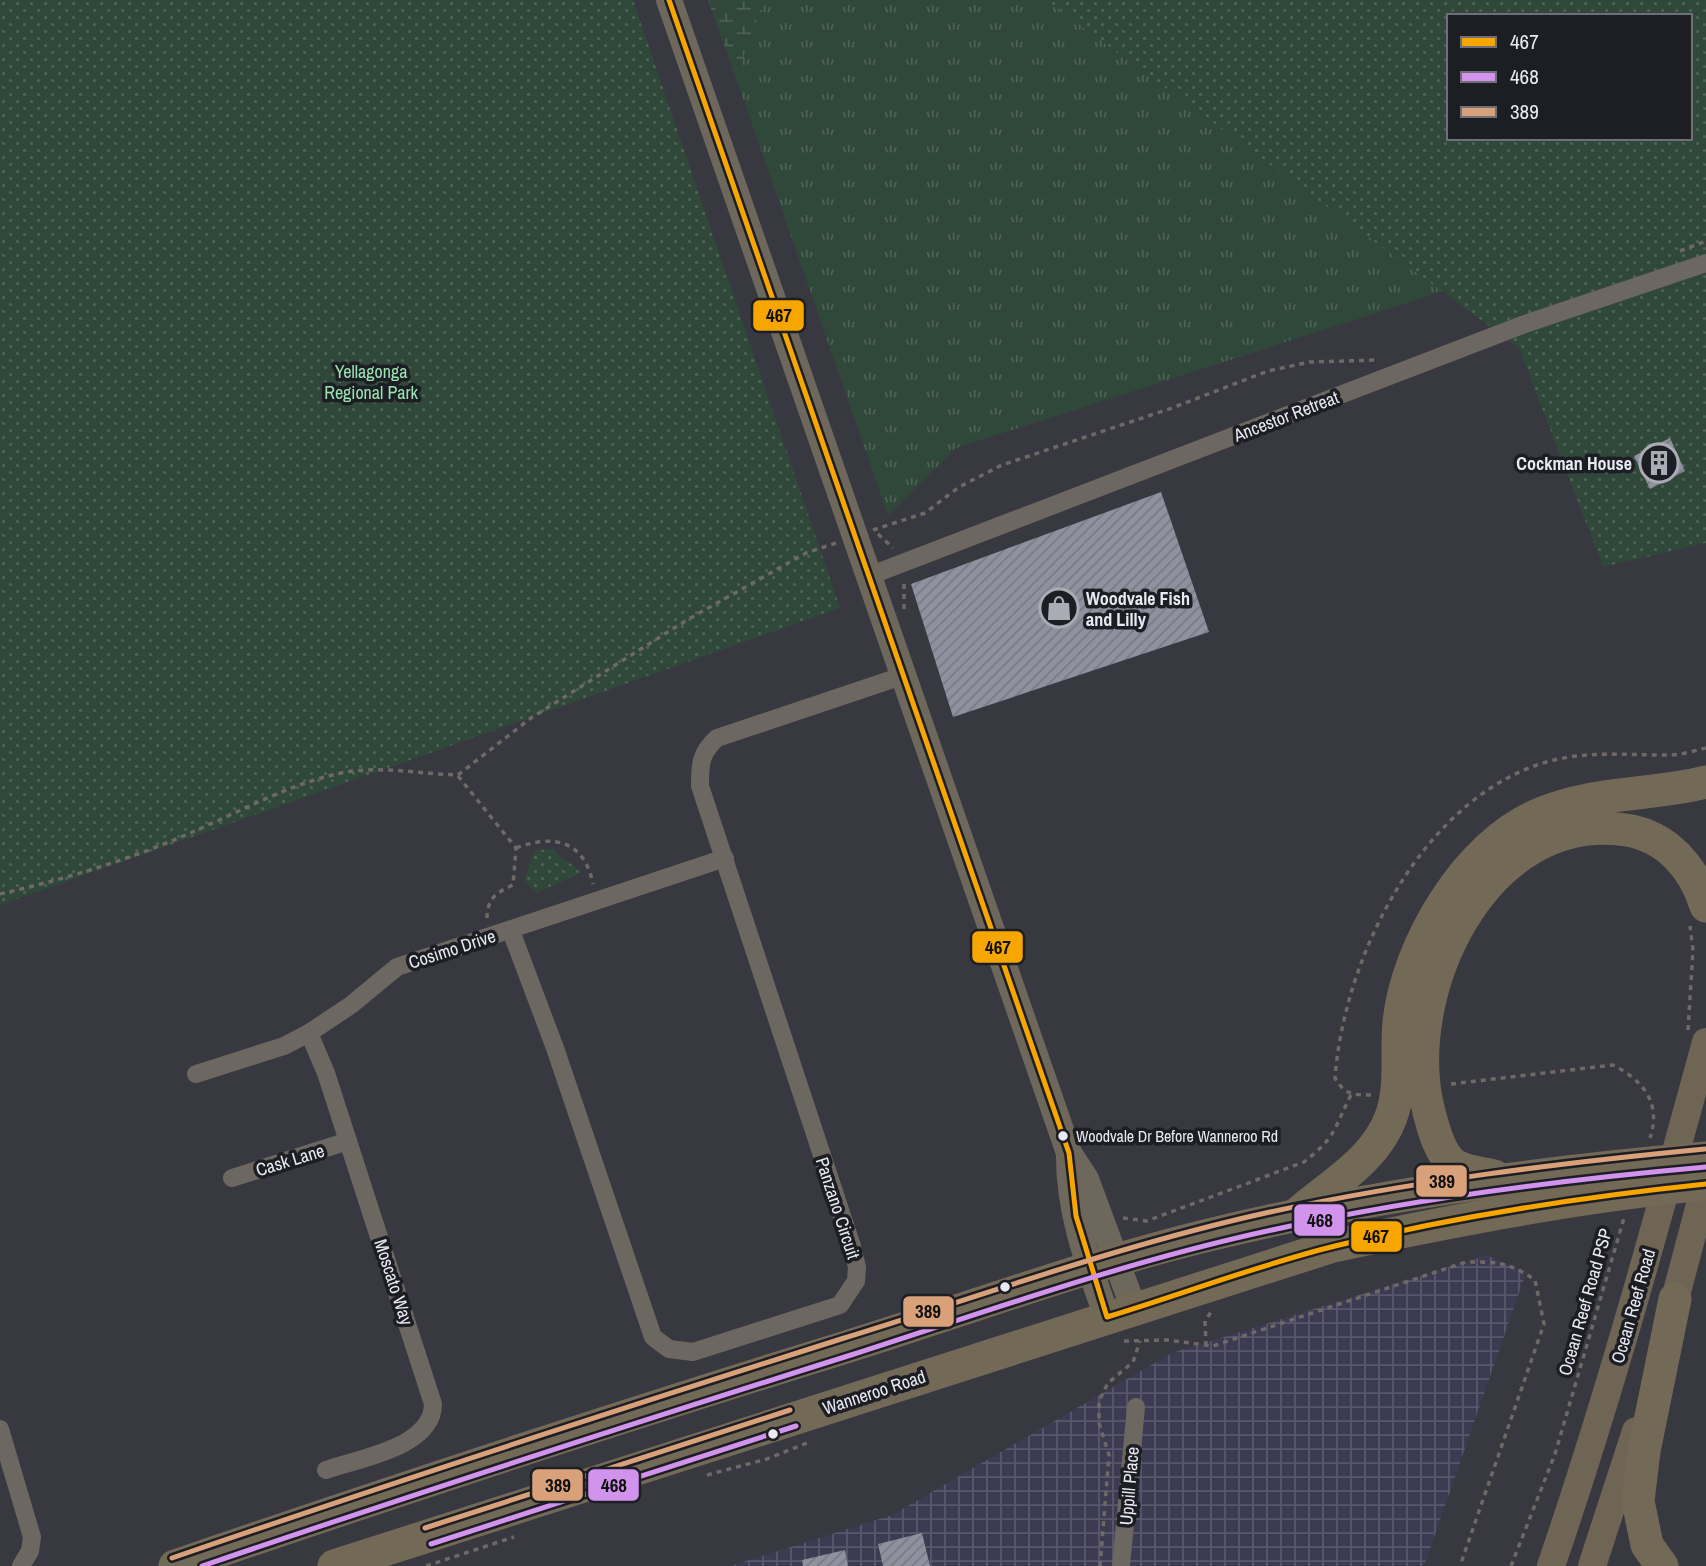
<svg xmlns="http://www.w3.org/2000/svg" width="1706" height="1566" font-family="'Archivo Narrow',sans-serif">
<defs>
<pattern id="industrial-grid" width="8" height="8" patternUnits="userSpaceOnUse" patternTransform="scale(1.75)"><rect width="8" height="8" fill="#3c3b51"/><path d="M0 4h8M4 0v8" fill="none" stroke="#58576b"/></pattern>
<pattern id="grass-tufts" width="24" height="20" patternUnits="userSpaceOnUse" patternTransform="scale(1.75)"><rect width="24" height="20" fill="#304839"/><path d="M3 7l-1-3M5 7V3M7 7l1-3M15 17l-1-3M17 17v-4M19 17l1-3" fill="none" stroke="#4e6256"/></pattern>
<pattern id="wetland-marsh" width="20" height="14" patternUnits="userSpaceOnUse" patternTransform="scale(1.75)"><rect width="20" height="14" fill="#304839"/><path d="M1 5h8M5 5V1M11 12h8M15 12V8" fill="none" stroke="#4e6256"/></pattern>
<pattern id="park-dots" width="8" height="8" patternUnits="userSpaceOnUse" patternTransform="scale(1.75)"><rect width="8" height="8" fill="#304839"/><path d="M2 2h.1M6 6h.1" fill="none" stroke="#4e6256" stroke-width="1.8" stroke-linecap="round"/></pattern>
<pattern id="building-hatch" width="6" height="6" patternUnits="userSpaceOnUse" patternTransform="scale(1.75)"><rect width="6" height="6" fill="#91909e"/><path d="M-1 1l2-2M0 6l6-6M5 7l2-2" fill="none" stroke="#7a7a84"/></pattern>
</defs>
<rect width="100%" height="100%" fill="#383841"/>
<path fill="url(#industrial-grid)" d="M1487,1255L1526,1273L1424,1566H730L892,1515L1172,1353Z"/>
<path fill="url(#grass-tufts)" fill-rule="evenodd" d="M764,0H1706V182L1626,226L1404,304L956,448L888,515L736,78ZM1449,16H1690V138H1449Z"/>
<path fill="url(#wetland-marsh)" d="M708,0H764L736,78Z"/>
<g fill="url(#park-dots)" fill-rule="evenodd">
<path d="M0,0H633L840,608L0,905Z"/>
<path d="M1046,0H1706V543L1603,567L1519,348ZM1449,16H1690V138H1449Z"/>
<path d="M553,849C561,860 572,862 581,873L536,893L524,880L535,850Z"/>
</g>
<g fill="url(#building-hatch)">
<path d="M1670,438L1685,471L1650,489L1634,456Z"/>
<path d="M1161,492L1209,632L953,717L911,584Z"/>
<path d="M922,1533L930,1566H883L878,1544Z"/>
<path d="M845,1550L848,1566H803L802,1560Z"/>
</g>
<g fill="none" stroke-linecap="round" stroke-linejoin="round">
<g stroke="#6e6966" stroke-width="3.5" stroke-dasharray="5 5" stroke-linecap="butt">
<path d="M1680,251L1706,241"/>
<path d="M873,530L925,513L959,487L1002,465L1172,408L1268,371L1310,362L1378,360"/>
<path d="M878,534L893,548"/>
<path d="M904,609V582"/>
<path d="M458,776L516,848L513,885C495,893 487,899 487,919"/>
<path d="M516,848C554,834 584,840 593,884"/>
<path d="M0,894C66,879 135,858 197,830C245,809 294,782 346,772C383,766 421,774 458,775L531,718L687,620L806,553L836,543"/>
<path d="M1688,1030L1693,950L1690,926"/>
<path d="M1451,1084L1613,1065C1642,1080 1662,1102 1650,1138"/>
<path d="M1371,1095C1353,1095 1345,1095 1335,1078C1344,955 1425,792 1554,760C1592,751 1626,755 1664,755C1678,756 1693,751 1706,748"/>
<path d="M1123,1218L1147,1221L1304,1162C1337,1136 1333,1130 1351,1095"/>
<path d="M1124,1341L1167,1340L1213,1346L1466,1262C1497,1262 1509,1262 1535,1280L1544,1324L1460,1566"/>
<path d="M1206,1346L1205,1321L1211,1312"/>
<path d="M707,1475L767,1459L807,1443"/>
<path d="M426,1566L514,1537"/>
<path d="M1100,1566L1109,1455L1099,1423V1401L1108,1383L1133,1362L1140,1341"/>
<path d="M1511,1566L1555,1454L1624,1218"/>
</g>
<g stroke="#6c6760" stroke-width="18">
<path d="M869,576L1525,324L1706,263"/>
<path d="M511,931L555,1048L653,1337L669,1349L693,1352L840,1305L856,1281L857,1267L852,1246L700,786C700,765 700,753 717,738L902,676"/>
<path d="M309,1033L326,1073L433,1404C433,1447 360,1458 326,1470"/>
<path d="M196,1074L284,1046L309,1033L351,1005L397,967L725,858"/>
<path d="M232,1178L348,1141"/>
<path d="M0,1429L32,1537L30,1551L21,1566"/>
<path d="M1121,1566L1136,1407"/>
</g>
<g stroke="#6e675b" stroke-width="26">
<path d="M669,0L1069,1153L1086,1179L1134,1309"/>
<path d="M1069,1153C1068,1210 1088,1264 1107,1317"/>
</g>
<g stroke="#6e6555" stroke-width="28">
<path d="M1670,1318L1706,1182"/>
<path d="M1551,1566C1610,1394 1658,1218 1706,1042"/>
<path d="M1592,1566L1636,1431"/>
</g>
<g stroke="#736957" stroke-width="33">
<path d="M1494,1176C1482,1173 1463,1172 1453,1164C1440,1154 1433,1128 1429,1112C1398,994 1484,809 1626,830C1667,836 1694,868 1706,906"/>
<path d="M1297,1214C1331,1184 1375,1161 1391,1117C1402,1088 1396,1052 1399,1022C1407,945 1467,844 1540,814C1594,791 1650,796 1706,782"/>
<path d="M175,1566C397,1490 619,1417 843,1348C965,1310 1085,1265 1209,1235C1373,1195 1539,1172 1706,1158"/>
<path d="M334,1566L1333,1246C1457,1220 1580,1196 1706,1184"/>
<path d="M1662,1566L1647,1545L1638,1501L1644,1451L1675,1299"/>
</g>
<g stroke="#1d1d24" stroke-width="10">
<path id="bus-1" d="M669,0L1069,1153L1076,1216L1107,1317C1183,1294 1258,1265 1335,1246C1457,1216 1581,1197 1706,1184"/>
</g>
<g stroke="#1d1d24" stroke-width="10">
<g id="bus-2">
<path d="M431,1544L796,1426"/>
<path d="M202,1566C417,1493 634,1423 851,1355C991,1310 1128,1261 1272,1230C1415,1198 1560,1180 1706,1167"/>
</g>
</g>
<g stroke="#1d1d24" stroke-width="10">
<g id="bus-3">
<path d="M425,1528L790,1410"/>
<path d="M172,1558C394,1482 617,1410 841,1339C984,1295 1124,1244 1270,1212C1414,1181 1559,1163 1705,1149"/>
</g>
</g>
<use href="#bus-1" stroke="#f7a600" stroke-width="5"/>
<use href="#bus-2" stroke="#d193ec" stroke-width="5"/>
<use href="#bus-3" stroke="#d9a179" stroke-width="5"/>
</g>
<defs>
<g id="building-ring" transform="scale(2.0125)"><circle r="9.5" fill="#1d1d24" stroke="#ababb5" stroke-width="1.5"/><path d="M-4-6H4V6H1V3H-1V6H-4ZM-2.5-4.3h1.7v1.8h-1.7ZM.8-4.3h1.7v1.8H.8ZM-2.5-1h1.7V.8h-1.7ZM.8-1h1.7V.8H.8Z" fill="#ababb5"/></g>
<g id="shop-ring" transform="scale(2.0125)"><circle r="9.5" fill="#1d1d24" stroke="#ababb5" stroke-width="1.5"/><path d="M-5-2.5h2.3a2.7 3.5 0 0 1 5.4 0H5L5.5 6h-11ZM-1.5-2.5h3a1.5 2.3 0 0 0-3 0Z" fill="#ababb5"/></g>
</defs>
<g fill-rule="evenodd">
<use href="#building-ring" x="1659" y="463"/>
<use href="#shop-ring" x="1059" y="608"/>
</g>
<g fill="#e9e9f4" stroke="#1d1d24" stroke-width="2.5">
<circle cx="1063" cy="1136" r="6"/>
<circle cx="1005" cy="1287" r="6"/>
<circle cx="773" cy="1434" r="6"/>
</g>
<g text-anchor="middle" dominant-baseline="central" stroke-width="7" stroke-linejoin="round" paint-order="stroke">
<g font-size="16" fill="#e9e9f4" stroke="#1d1d24" text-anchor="start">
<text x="1076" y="1136">Woodvale Dr Before Wanneroo Rd</text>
</g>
<g font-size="18" fill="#9ae4b2" stroke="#1d1d24">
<text x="371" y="371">Yellagonga<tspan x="371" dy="21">Regional Park</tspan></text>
</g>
<g font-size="18" fill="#e9e9f4" stroke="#1d1d24">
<text transform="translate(1286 416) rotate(-21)">Ancestor Retreat</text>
<text transform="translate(452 949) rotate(-18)">Cosimo Drive</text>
<text transform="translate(290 1160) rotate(-17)">Cask Lane</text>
<text transform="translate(838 1208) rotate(72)">Panzano Circuit</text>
<text transform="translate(394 1282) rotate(72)">Moscato Way</text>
<text transform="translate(1585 1302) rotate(-74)">Ocean Reef Road PSP</text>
<text transform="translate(1633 1306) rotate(-74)">Ocean Reef Road</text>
<text transform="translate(874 1392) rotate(-18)">Wanneroo Road</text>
<text transform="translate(1129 1486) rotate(-85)">Uppill Place</text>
</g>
<g font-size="18" font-weight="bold" fill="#e9e9f4" stroke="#1d1d24" text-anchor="end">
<text x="1632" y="463">Cockman House</text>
<text x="1086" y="598" text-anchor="start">Woodvale Fish<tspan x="1086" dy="21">and Lilly</tspan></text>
</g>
</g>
<g stroke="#1d1d24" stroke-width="2.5">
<rect x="752" y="299" width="53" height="33" rx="7" fill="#f7a600"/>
<rect x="971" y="930" width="53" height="34" rx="7" fill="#f7a600"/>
<rect x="1415" y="1164" width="53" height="34" rx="7" fill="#d9a179"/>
<rect x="1293" y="1203" width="53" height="34" rx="7" fill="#d193ec"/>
<rect x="1350" y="1220" width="53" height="33" rx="7" fill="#f7a600"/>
<rect x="902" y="1295" width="53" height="33" rx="7" fill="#d9a179"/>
<rect x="587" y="1468" width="53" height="34" rx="7" fill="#d193ec"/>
<rect x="531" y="1468" width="53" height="34" rx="7" fill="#d9a179"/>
</g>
<g font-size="19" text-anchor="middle" font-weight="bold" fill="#111">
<text x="779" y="322">467</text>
<text x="998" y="954">467</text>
<text x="1442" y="1188">389</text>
<text x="1320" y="1227">468</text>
<text x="1376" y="1243">467</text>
<text x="928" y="1318">389</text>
<text x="614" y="1492">468</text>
<text x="558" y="1492">389</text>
</g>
<rect x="1447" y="14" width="245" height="126" fill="#1d1d24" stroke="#6f6f77" stroke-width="2"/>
<rect x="1461" y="37" width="35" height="10" fill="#f7a600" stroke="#6f6f77" stroke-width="2"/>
<text x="1510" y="49" font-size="21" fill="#e9e9f4">467</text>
<rect x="1461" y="72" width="35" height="10" fill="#d193ec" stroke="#6f6f77" stroke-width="2"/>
<text x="1510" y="84" font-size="21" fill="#e9e9f4">468</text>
<rect x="1461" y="107" width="35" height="10" fill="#d9a179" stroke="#6f6f77" stroke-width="2"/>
<text x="1510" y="119" font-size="21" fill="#e9e9f4">389</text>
</svg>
